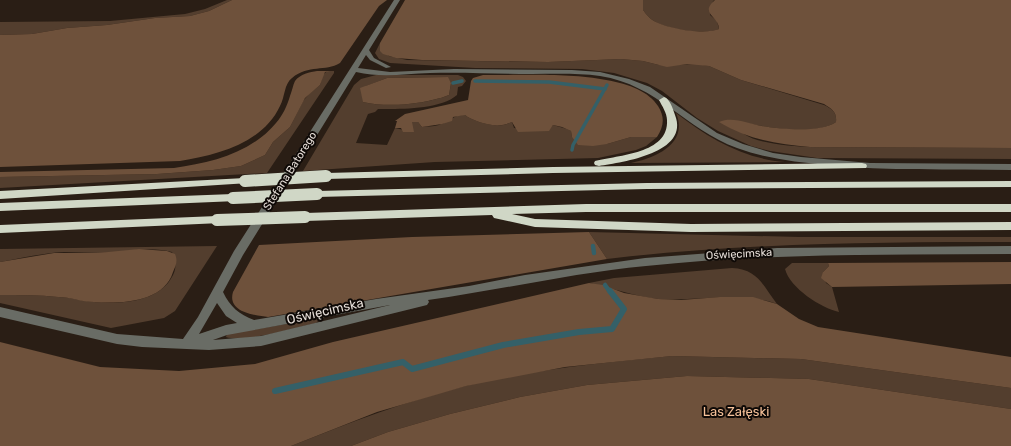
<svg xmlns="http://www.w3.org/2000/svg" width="1011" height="446" font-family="Rubik,sans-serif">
<rect width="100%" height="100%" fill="#2a1e15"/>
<g fill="#533e2e" fill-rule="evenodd">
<path d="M227,0H232L209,11L190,16L155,18L107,25L67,28L32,34L0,35V22L110,21L185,14L205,9Z"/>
<path d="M643,0H715L713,1L710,15L717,21L719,29C705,35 668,30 654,21C650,19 646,14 643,10Z"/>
<path d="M380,43V49L389,56L407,60L548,62L621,59L643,61L659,65L697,64L709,66L741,80L824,105C832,109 837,112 836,122C815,137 760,126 736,121C739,125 741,132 744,134C758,144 794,146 810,147L1011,148V159L817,158L770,151L751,146L718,131L697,118L662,91L647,83L614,73L582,69L475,68L390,63L379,59L375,53Z"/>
<path d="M327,71H334V73L267,173L0,188V177L157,174L213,170L241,166L265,155L273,142L290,127L303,101L309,94L320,85L323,75Z"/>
<path d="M376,75H458L463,77L466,81L462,86L458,87L457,95C440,110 399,109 378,109L375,112L368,114L356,143L387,145L395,128L413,132L411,122H418L422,127C428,126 436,127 441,124C452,121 452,115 465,115C472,121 493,127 503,125C505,125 509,123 512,122L514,128L548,131L553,125L567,129L571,131L572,137L607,144L631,137H657L646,146L636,150L598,158L435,162L303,171L354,85L361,79ZM447,77L451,83L449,95C427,104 387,108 363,102L366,86L387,78Z"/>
<path d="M676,113C708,138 744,159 785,162L631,163C655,158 689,144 676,113Z"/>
<path d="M589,232L799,237H1011V242C876,242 741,243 607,259Z"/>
<path d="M217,246L175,311L164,318L111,328L0,303V295C19,295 38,295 58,297C70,297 82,301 94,302C118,304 151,303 168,283C177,271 177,265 172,252C148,245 123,253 98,253C87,253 76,252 64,252C43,253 21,258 0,262V249Z"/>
<path d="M792,263H828L829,266L823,272L826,283L832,287L839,312C821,308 790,288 785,269Z"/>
<path d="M732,268C758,269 763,286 777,304C739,290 698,302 658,299C634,296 612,288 589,283L614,278Z"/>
<path d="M316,319L318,321L316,323C295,328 244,343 226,337L227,334Z"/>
<path d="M672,356L801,359L1011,388V409L809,379L687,376L587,385L520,397L450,414L388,432L351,446H291C349,423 406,401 465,386C533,369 603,363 672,356Z"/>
</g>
<g fill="#6e513b">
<path d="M232,0H387L379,6L340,63C325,72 309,64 292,78C284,84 285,97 280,106C263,143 217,155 180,161L0,167V35L32,34L67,28L107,25L155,18L190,16L209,11Z"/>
<path d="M405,0H643V10C646,14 650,19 654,21C668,29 705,35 719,29C719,16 699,14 715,0H1011V148L810,147C777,144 749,140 719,122C733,116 748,124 762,126C781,129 820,133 836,122C837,112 832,109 824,104L741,80L709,66L687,64L667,67L643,61L621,59L548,62L422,60L396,58L383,54L380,51V43Z"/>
<path d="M317,71H330L325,72L320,85L305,98L290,127L273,142L265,155L241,166L213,170L157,174L0,177V172L174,168C211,163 251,153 276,123C283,115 287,106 290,96C292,91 293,85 295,81C300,74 310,72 317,71Z"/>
<path d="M483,75C524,76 634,67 658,106C665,117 664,126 657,137H631L607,144L593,146L578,145L572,137L571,131L562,127L553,125L549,131L518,132L512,122C509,123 505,125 502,125C493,127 472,121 465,115L453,117L452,121L442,124L422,127L418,122H412L414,132H403L401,128H395L397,121H395L405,114L468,100L471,81L473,78Z"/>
<path d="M448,77L451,83L449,95C426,104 388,108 363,102L360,88L387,78Z"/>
<path d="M589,232L607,259L268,317C254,315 227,312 233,292L259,245L412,237Z"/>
<path d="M139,249L167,251L175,254C178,261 176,265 173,272C164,302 122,304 94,302C82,302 70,297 58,297C39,295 20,295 0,295V262L54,253H98Z"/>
<path d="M1011,262V284L832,287L821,278L823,272L829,266L828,263Z"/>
<path d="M589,283L603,285L624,293L658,299L681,300L720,297H753L777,304L799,319L818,327L1011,357V388L801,359L672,356L565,367L466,386L377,412L291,446H0V342L100,367L179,371L255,364L333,342Z"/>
<path d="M687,376L809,379L1011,409V446H351L388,432L450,414L520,397L587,385Z"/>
</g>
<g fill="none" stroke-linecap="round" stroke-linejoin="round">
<g stroke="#346068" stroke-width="3.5">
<path d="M475,81L549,82L605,89"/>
<path d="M453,83L462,81"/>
<path d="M572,150L573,145L607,85"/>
</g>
<g stroke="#346068" stroke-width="4.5">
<path d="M593,246L594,253"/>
<path d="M605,285L610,292"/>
</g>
<path stroke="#346068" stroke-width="6" d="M275,391L403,362L412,369L503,345L579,332L612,329L624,309L610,291"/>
<path fill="#696c65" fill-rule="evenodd" d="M394,0H400L369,50L374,58L391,67L386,68L370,60L366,55L358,68L390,72L454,69L572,70L600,72L629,79L650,87L717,133L743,144L773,153L801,157L870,163L1011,164V170C950,169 888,171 827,165C797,162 767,159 737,148C685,129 658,85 600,76C578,73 555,74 532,74C498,74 464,72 430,73C404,74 381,78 356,72L243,255L223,292C230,307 239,314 254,320L376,299L469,286L525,275L645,258L777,248L1011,246V254C889,255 767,253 646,266C572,273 501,290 428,300L429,302L427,305L423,306L261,346L209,350L142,347L117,344L0,317V307L117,334L183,339L198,317L234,251ZM217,303L226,316L237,323L226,325L199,334ZM390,305L261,336L213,340L227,335Z"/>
<g fill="#d0d7c6" fill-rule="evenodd">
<path d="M664,97C670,99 673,109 675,115C690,153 623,162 599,166L595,165L594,163L595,161C618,155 669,154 667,120C667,113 662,106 659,100Z"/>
<path d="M862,163L866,164L867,166L866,168L553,173L326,179L321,176L326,173L553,167Z"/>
<path d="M245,178L249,179L250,181L249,183L0,199V191Z"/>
<path d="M1011,181V187L647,189L317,197L313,196L311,194L313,192L317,191L647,183Z"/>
<path d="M233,194L237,195L239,198L237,201L0,211V203Z"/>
<path d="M586,204H1011V212H586L512,214L535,219L691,224L1011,222V230L691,232L535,227L494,218L492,215L305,221L301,220L299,217L301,214L305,213Z"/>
<path d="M217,216L221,217L223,220L221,223L0,233V225Z"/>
</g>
<g stroke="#d0d7c6" stroke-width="12">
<path d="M245,181L326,176"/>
<path d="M233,198L317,194"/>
<path d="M217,220L305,217"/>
</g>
</g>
<g text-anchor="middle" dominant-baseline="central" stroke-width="4" stroke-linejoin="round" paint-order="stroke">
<g font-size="11" fill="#e5ddd7" stroke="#0e0906">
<text transform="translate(290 171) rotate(-58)">Stefana Batorego</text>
<text transform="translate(739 254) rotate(-3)">Oświęcimska</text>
</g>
<g font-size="13" fill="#e5ddd7" stroke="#0e0906">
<text transform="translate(325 311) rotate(-13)">Oświęcimska</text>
</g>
<g font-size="13" fill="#f6c199" stroke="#0e0906">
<text x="736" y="411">Las Załęski</text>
</g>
</g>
</svg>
